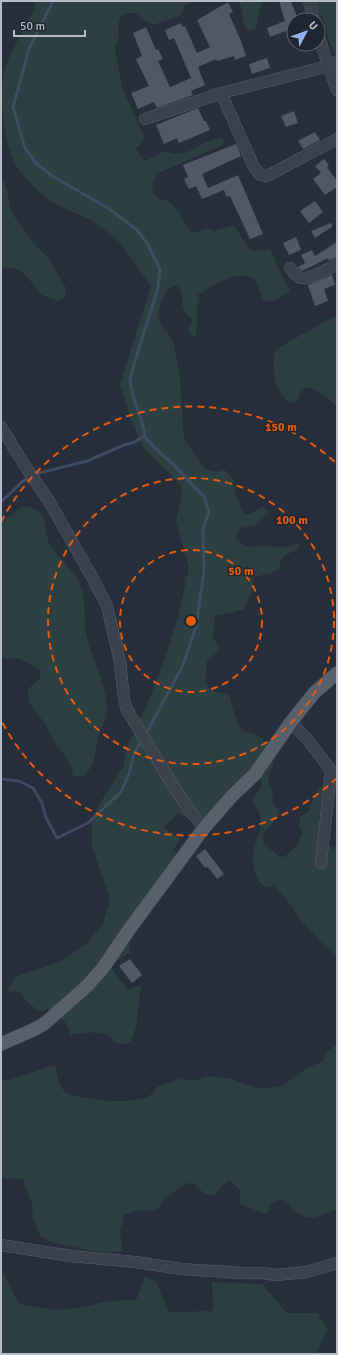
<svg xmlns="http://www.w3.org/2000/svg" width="338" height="1355" font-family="Signika,sans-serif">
<rect width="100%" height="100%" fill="#262f3b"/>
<g fill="#2c3f41">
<path d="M35,1H194L184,6L182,15L153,25L145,21L136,13H127L120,18L118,27L119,36L115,49L122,87L145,139L136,149L145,161L164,151L177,154L190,151L202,144L222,137L224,144L157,174L152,187L155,196L162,201L166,199L180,213L184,222L192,233L209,228L213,231L234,225L249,249L253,251L269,249L272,252L279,270L290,291C281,297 273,305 263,299C260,292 258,283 253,279C241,268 208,287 198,295C197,304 198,333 195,338C190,335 189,333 188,328L191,325L192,320C190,316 186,314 184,310C180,301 185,291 176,285L167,290L161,303L157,316L161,326L168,333L174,345L180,378L184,439L204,467L208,470L217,472L225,470L233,479L235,493L242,509L243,514C251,515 256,509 263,507L269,512L256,525L241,528L235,536C242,550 256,546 268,546C273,546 279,548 284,547C289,547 294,545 299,543L300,548L282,557L279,570L271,573L254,577L251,593L245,608C236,613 225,613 215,616L213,637L219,648L218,652L207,661C206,669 203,687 213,691C217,693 225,693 229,694C232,703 235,722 242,729C245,733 252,733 256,735C267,739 270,753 274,764L270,771L268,780L273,792L272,801L279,813L272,824L263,834V843L279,856L284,857L299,844L300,836L303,833L299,825L300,816L308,812L319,787L323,786C322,796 317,827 320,835C322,840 328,846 333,848L337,845V956L325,946L306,926L298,917L291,905L273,885L267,888C251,880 251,856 256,841C258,835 261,829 261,823C261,814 257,808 252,800C257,791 261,791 262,781L258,776L212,826L201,814L188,817L177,814L164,827L180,839L173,850L189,861L155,904L131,938L129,945L130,952L110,966L128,990L141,985L136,1027L131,1041C112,1050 116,1037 104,1034C93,1031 81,1033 70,1035L68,1026L53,1008L40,1012L28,1003L19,991L7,992L15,977L61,961L86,944L103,924L110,899L92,847V819L103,798L123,767L127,747L149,700L165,658L179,613L189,568L176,521L182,495L181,486L175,479L143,447L131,420L120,384L151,286L119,242C110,234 100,226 90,220C76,212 61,209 49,200C37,191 25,179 17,167C3,143 0,102 3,75C9,53 24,30 34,9Z"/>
<path d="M238,1H262L256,28C241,39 244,14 241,7C241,5 239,3 238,1Z"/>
<path d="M314,1H337V57H336L330,44L324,21Z"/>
<path d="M1,174L8,193L10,208L14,216L37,247L48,257L66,288L65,297L57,301L40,294L29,279L23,273L15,269L1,267Z"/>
<path d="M337,315V407C328,397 320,391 306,387L300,393L297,401L289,403C272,386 274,375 274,353L281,346Z"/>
<path d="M23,506C54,510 40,527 51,546C59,558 70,567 78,580C86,594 84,617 86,633C91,659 107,683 107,710C107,719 100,729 98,738C95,754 95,766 83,777L73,776C71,758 60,753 52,738C49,733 48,727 44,722C34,709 28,707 28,689L40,678L41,670L20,659L1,658V520L10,516Z"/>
<path d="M337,1044V1209C305,1222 307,1222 282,1199L272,1202L267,1214L242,1205L239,1202C242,1189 239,1188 229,1181L220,1187L216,1195C206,1198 200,1190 194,1183L185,1184L161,1202L160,1206L157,1210L135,1211L124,1215L120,1232L123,1251L113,1252L94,1251L54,1243L40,1236L33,1218L32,1204L23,1179L1,1178V1078L5,1081L55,1065L60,1086L66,1093L74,1096L111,1101H129L145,1098L152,1094L157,1087L179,1079L197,1080L206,1076L228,1078L254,1087L263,1088L282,1086L292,1079L305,1069L323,1061L328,1051Z"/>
<path d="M1,1269L19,1304L53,1310L77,1308L109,1301L136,1300L145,1276L156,1282L169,1312L213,1311L212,1282L262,1284L287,1313H318L327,1329L317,1354H1Z"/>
</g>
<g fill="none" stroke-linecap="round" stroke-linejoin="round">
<g stroke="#3d4c62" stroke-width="3">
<path d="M53,1L29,49L13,107L25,148L36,163L52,176L108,208L137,230L148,245L160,269L158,288L135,361L130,380L133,396L144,429V436L155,448L174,465L204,497L209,512L203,528L204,571L196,627L183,665L145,736"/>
<path d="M1,502L23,481L39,473L87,461L124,445L135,442L144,436"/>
<path d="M1,779L19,781L33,788L42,803L46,818L57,838L88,823L121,792L129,774L134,754L142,740"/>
</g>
</g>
<g fill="#505766">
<path d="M279,1H291L298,20H294V28L270,37L267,28L285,21Z"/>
<path d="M228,2L233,12L229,14L241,41L246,56L235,60L234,56L217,61L216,59L198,67L205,85L191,91L193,95L157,108L154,102L138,109L131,93L149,86L136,59L142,56L133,33L146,27L156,50L158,49L163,59L158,61L170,87L191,78L174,38L169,40L165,30L181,23L183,27L185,26L197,53L210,47L197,20Z"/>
<path d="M267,58L270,68L252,74L249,64Z"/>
<path d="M198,108L204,121H206L210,130L179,143L177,138L164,144L156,125Z"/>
<path d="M294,111L298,123L286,127L281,116Z"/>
<path d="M315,132L320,140L303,149L298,141Z"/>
<path d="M236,144L241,156L202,174L208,188L238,175L263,234L250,239L230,196L227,197L224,190L202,199L196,186L189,189L184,179L188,177L183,165Z"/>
<path d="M324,159L329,165L327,167L337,181V187L325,195L313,179L321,173L315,166Z"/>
<path d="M315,201L323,212L309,223L300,211Z"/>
<path d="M331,223L333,226L315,238L311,231Z"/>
<path d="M296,237L301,250L289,255L283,243Z"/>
<path d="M337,242V257L329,261L328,258L302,271L298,267L305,263L301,255L312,250L315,256Z"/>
<path d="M332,275L335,285L324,289L328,301L315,306L308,285Z"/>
<path d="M205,849L224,874L217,879L208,867L205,868L196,856Z"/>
<path d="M130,959L142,975L132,983L119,966Z"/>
</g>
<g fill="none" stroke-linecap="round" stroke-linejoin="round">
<g stroke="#585f6a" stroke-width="12">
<g id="minor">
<path d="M309,1L314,20"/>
<path d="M318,33L328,66L337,90"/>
<path d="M221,93L253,165L260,175L267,176L337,139"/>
<path d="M145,119L221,93L328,66L337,62"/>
<path d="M290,268C293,272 296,277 301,278C309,280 329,268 337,265"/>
<path d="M1,427L27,469L49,501L92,577L107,606L116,644L120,662L124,699L127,710L174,787L190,811L204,828"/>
<path d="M291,722L308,740L336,777"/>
<path d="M321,863L331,771"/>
<path d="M1,1245L71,1256L135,1262L182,1269L241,1273H261L276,1275L307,1272L337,1263"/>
</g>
</g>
<g stroke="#434a55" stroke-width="14">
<path id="major" d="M1,1044L33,1030L44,1024L87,986L103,968L128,931L204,828L232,796L255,774L291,722L315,692L337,673"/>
</g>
<use href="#minor" stroke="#3a414c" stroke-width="11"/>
<use href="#major" stroke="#58606c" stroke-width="13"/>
</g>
<g fill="none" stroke="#e8590c" stroke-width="2" stroke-dasharray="7 5">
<circle cx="191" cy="621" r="71"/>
<circle cx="191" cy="621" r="143"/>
<path d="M337 778A214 214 0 0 1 1 720M1 522A214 214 0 0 1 337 464"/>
</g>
<circle cx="191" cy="621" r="6" fill="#e8590c" stroke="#1f2631" stroke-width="2"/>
<g font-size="12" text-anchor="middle" font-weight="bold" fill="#e8590c" stroke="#1f2631" stroke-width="3" stroke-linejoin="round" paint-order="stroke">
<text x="281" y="431">150 m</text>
<text x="292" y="524">100 m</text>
<text x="241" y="575">50 m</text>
</g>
<rect width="338" height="1355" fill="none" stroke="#b6bcc7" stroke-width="4"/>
<g transform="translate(306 32) rotate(49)"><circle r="19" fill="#1f2631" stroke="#5b626d"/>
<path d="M0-3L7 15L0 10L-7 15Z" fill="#94b3ee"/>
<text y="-6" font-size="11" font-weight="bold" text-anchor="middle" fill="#b6bcc7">U</text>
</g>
<path d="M14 30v6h71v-6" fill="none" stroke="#b6bcc7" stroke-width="2"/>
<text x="20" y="30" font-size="12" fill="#b6bcc7" stroke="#1f2631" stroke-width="3" paint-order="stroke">50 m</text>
</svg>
